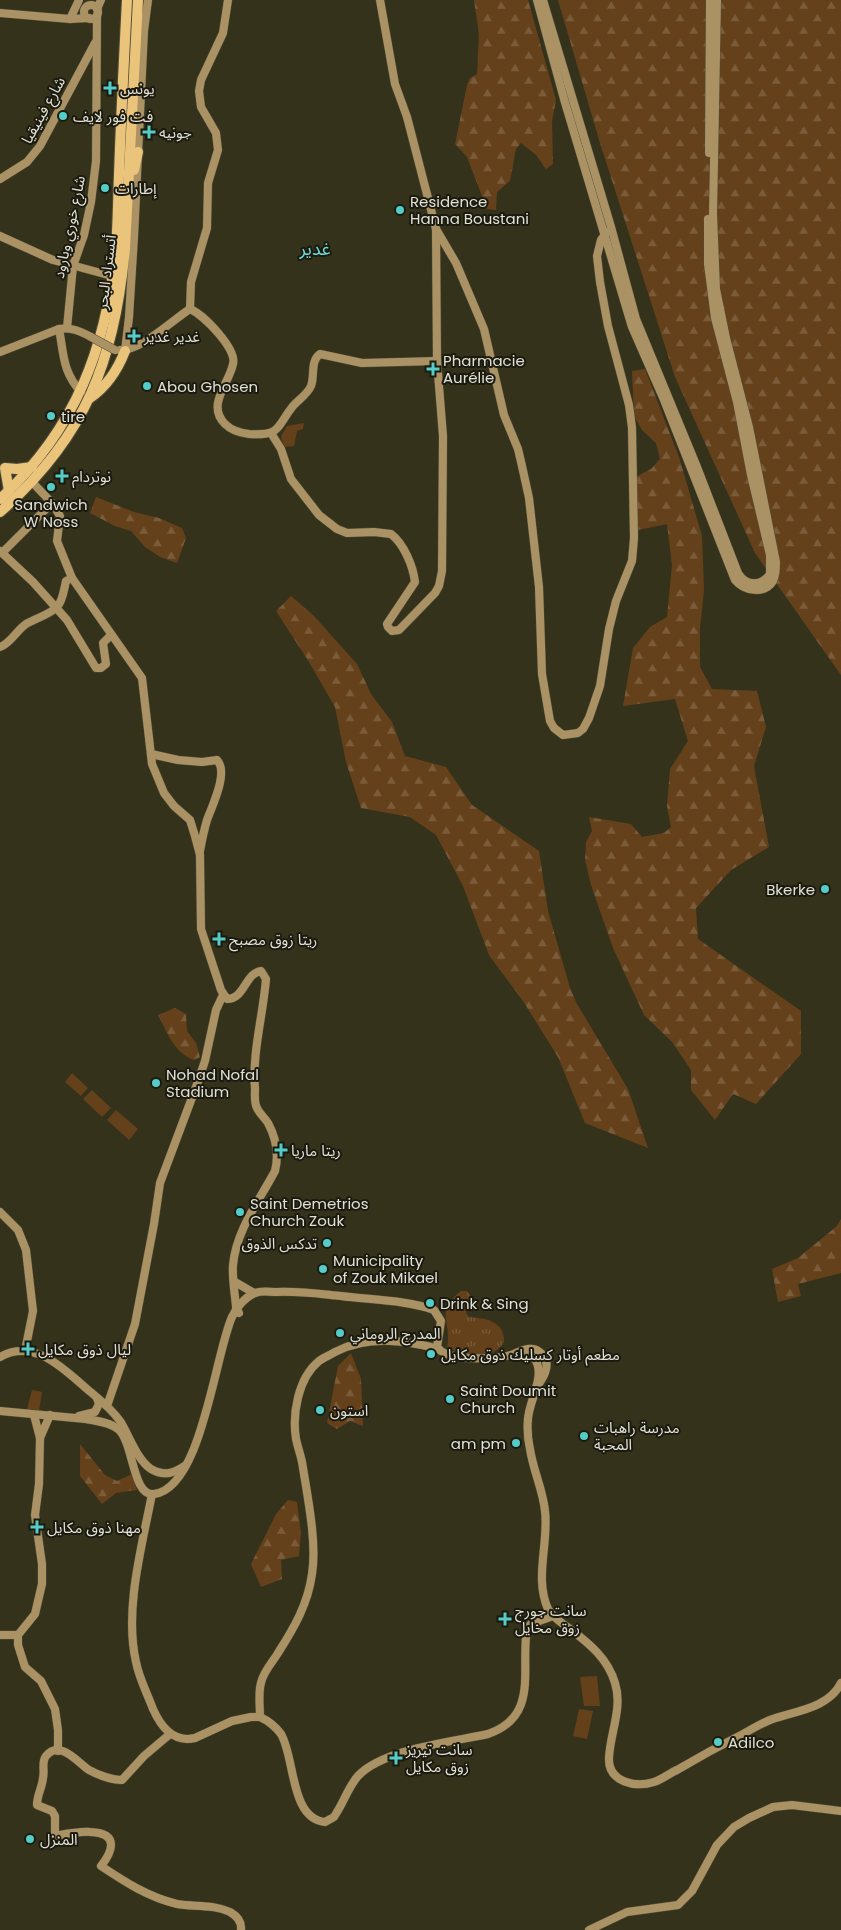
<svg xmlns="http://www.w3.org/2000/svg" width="841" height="1930" font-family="Poppins,'Noto Sans Arabic',sans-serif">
<defs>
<pattern id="forest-firs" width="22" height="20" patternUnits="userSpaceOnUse" patternTransform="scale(1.25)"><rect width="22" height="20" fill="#64411b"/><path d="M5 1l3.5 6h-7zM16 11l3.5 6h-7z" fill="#7a5c3b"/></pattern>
<pattern id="park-tufts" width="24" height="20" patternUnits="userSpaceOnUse" patternTransform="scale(1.25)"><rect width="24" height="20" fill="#64411b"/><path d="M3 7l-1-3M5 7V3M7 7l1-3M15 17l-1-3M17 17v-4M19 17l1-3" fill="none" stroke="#7a5c3b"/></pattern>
</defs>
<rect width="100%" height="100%" fill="#35321b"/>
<g fill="#64411b">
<path d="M304,423L303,429L297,431L294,446L284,447L281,436L287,426Z"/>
<path d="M72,1073L88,1088L81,1096L65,1082Z"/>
<path d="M92,1090L111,1108L102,1117L83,1099Z"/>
<path d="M116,1110L138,1129L129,1140L107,1120Z"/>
<path d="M32,1390L42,1392L39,1411L27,1409Z"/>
<path d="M597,1676L600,1706H584L580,1677Z"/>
<path d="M579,1709L593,1711L587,1739L573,1736Z"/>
</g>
<g fill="url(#forest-firs)">
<path d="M474,0H528L556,100L552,121L553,164L546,169L536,155L521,143L516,149L510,181L497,192L496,210L487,209L467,157L455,144L467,85L470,78L477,74L479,34Z"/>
<path d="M558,0H841V675L755,553L675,377L600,143Z"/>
<path d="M645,369L679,457L702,536L704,590L700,628V667L712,689L757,691L766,727L754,766L769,847L731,870L696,908L698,939L801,1011V1054L756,1104L733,1094L715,1120L691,1090V1070L672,1042L644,1015L613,948L591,885L585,860L586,842L592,831L589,817L631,824L642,837L664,833L671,827L667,806L670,769L688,741L675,699L623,706L633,648L650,627L667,617L672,565L667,524L638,530L635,477L651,469L660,459L656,443L642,430L634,416L632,371Z"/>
<path d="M96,497L134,512L159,518L182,528L186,538L177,563L160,557L145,547L131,531L115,526L90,513Z"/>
<path d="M291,596L313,615L357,664L371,694L392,722L405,756L446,767L472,805L539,851L548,911L570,988L577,1004L628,1089L648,1148L585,1123L558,1057L523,1001L489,955L463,886L436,835L410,817L361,808L346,762L335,707L309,662L276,611Z"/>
<path d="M175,1008L186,1014L187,1031L196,1043L200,1057L194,1060C173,1052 168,1033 158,1015Z"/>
<path d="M841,1219V1273L798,1284L801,1296L778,1302L772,1269L798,1258L837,1226Z"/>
<path d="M351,1353L361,1379L363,1426L350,1421L337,1429L327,1423L338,1366Z"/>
<path d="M80,1444L105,1475L117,1481L132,1474L137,1490L116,1493L102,1504L80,1476Z"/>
<path d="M288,1500L297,1502L301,1533L299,1556L281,1560L282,1579L261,1587L251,1564L276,1514Z"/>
</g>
<path fill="url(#park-tufts)" d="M461,1291H467L471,1297C469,1304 462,1309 469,1317C485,1318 505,1321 504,1342C491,1363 467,1354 447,1348C453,1321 433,1313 461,1291Z"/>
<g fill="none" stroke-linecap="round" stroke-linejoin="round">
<g stroke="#514e38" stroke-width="9">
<g id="secondary">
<path d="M537,0L564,99L632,327L664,400L735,580C744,591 764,595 773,581C776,575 776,568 776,562L749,427L726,338L716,289L713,214L717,0"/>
<path d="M543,0L611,227L636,319L697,467L738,573C746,586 761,587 770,574V555L751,475L737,402L715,318L708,264V219"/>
<circle cx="91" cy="12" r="7"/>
<path d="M97,9L101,0"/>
<path d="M0,13L70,19L89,18"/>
<path d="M70,19L79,0"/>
<path d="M709,153L710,0"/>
<path d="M0,179L27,162L40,146L95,43"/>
<path d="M436,229L456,263L484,329L504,415L518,449L522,466L529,498L539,587L542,674L550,721L554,728L563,735L578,733L583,729L589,718L600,686L609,629L616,601L632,561L634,538L632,428L629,405L608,326L600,282L597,256L601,240L607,232"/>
<path d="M0,236L53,260L112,276"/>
<path d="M190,309L191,282L207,228L208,183L218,150L216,133L201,107L199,91L201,80L223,33L228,0"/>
<path d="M67,328L73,266L84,235L91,202L96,161L97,15"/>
<path d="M59,329C64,354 62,371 81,392"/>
<path d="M120,350C141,351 171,321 190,309C204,315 237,349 233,364C229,384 206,405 225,424C232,431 240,433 249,434C282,436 276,427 293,406C299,399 307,395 311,386C315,376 310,361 320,354L362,363L437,361"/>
<path d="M125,351L129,317L134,237L144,31L148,0"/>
<path d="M0,352L59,329C71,327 80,331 91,337"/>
<path d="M271,433L281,449L291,479L319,515L337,529L347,533L374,532L391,534C404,544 413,566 415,582L387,624L388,627L392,631L399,630L435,593L439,586L442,571L443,436L437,361L436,229L407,117L395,84L380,0"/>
<path d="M32,482L52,503L60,516L57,541L72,578L142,678L152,764L164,793L174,806L190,820L195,836L200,855L201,929L221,990L227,999C245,999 245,973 261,971L266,979C263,1016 252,1052 255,1089C255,1095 254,1103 257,1108C259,1113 265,1118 268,1123C276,1138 279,1155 275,1171C259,1201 236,1231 233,1265C232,1279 235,1294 236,1307L239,1313"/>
<path d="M0,551L33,582L67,620L96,668H101L106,664L103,643L111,635"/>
<path d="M2,553L52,503"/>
<path d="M0,647C10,644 16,631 26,624C36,618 49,615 57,607C63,601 64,589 66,581L72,578"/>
<path d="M151,754L178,760L202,762L217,760C229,772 212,806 207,820C204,830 202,840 200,851"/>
<path d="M0,1212L18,1230L26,1250L33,1311L25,1351"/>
<path d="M235,1282L254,1293"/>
<path d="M514,1355L534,1358C547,1374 529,1400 528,1419C527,1429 528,1440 530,1449C533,1470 543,1490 545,1511C549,1543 534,1578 548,1609C553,1618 562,1623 570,1629C590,1644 608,1659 615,1683C623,1708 610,1733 609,1758C608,1782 635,1788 654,1782C661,1780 670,1773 677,1770C699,1757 721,1745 743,1734C752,1729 760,1724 770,1720C794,1711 828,1709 841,1683"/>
<path d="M0,1357C34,1338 63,1368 87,1389C99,1399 111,1408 120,1421C129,1435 137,1460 151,1469C165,1477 174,1473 186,1465"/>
<path d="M107,1406L135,1324L154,1224L160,1183L196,1087L205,1061L216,1010L223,995"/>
<path d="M0,1411L86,1419C96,1421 109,1422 118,1429C134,1442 132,1497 154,1494C202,1488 215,1354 232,1317C236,1308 245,1297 255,1293C262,1290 269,1292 277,1292C299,1291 320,1294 341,1296C371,1300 406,1300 434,1310L441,1321L437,1347C447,1362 495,1359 511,1355C518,1353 525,1347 533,1349C537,1349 540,1352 543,1355C552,1366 542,1380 535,1389"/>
<path d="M34,1415L40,1438L39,1484L35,1515L42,1564V1584L35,1614L18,1635V1645L25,1667L41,1681L55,1709L58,1730V1751"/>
<path d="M79,1416L95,1412L99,1404L97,1398"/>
<path d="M40,1438L50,1415"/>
<path d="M152,1494C142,1546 124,1610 136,1662C139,1678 147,1693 153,1709C161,1727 174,1743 195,1738L232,1721L251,1717H260C260,1706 258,1693 261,1683C263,1672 272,1663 278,1653C294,1628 308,1604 312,1574C317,1544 308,1499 303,1468C302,1458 298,1449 296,1439C292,1414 298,1378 319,1361C323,1358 330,1355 335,1352C367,1335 405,1340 439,1349"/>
<path d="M0,1635H18"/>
<path d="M260,1717C269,1721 275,1726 281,1734C295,1757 290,1819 325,1822L334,1817L337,1812C344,1801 349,1786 358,1776C383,1749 452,1742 488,1734C540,1716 520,1669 527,1628L531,1624L553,1616"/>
<path d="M170,1734L144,1756L122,1780C112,1780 98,1775 89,1770C78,1763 60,1739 46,1756C41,1762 45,1771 43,1778C42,1788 37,1795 37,1805L52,1811L55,1816V1836C66,1834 111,1824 111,1845C111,1853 105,1861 101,1866C125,1882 148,1897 177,1904C194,1907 213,1904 230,1912C237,1916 242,1921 241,1930"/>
<path d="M589,1930L627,1912L678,1905L692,1891L717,1845L734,1827L749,1818L773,1807L792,1805L841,1811"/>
</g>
</g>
<g stroke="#514e38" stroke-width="12">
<g id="highway">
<path d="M134,170L138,152"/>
<path d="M90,398C106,387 118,369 125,351"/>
<path d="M9,491L5,468L17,469L32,467"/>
<path d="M0,499C75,430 107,348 116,247C118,223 118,199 119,175C121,116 124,58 127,0"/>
<path d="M0,512C86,437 115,359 125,248L138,0"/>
</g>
</g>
<use href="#secondary" stroke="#aa9264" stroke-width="8"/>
<use href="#highway" stroke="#eac47b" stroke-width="10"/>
<g stroke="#514e38" stroke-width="9" stroke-linecap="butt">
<path id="secondary-bridge" d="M91,337L115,350"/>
</g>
<use href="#secondary-bridge" stroke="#aa9264" stroke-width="8"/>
</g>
<g fill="#54cdc8" stroke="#1b1a10" stroke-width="2">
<path d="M107.5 80.5h5v5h5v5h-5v5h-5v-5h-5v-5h5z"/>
<circle cx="63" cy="116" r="5"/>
<path d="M146.5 124.5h5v5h5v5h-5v5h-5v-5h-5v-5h5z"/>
<circle cx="105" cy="188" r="5"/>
<circle cx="400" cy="210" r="5"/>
<path d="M131.5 328.5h5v5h5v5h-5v5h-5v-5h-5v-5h5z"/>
<path d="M430.5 361.5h5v5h5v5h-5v5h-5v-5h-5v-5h5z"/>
<circle cx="147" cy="386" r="5"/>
<circle cx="51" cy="416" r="5"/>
<path d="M59.5 468.5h5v5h5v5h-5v5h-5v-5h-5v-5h5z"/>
<circle cx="51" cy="487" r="5"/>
<circle cx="825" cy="889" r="5"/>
<path d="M216.5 931.5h5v5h5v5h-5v5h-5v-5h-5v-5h5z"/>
<circle cx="156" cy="1083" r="5"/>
<path d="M278.5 1142.5h5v5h5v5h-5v5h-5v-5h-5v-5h5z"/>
<circle cx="240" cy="1212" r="5"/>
<circle cx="327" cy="1243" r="5"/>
<circle cx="323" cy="1269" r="5"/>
<circle cx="430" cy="1303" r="5"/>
<circle cx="340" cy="1333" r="5"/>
<path d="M25.5 1341.5h5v5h5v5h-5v5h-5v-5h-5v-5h5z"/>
<circle cx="431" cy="1354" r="5"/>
<circle cx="450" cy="1399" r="5"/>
<circle cx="320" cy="1410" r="5"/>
<circle cx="584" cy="1436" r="5"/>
<circle cx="516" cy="1443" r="5"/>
<path d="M34.5 1519.5h5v5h5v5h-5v5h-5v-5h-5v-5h5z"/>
<path d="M502.5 1611.5h5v5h5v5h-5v5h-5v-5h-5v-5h5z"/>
<circle cx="718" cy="1742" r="5"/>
<path d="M393.5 1750.5h5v5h5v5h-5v5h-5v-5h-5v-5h5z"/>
<circle cx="30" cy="1839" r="5"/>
</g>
<g text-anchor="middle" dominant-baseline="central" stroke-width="4" stroke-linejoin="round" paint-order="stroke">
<g font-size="15" fill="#e2e0d2" stroke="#1b1a10" text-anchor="start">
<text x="120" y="88">يونس</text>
<text x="73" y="116">فت فور لايف</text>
<text x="159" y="132">جونيه</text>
<text x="115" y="188">إطارات</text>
<text x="410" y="201">Residence<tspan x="410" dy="17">Hanna Boustani</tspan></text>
<text x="144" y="336">غدير غدير</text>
<text x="443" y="360">Pharmacie<tspan x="443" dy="17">Aurélie</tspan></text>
<text x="157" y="386">Abou Ghosen</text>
<text x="61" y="416">tire</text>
<text x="72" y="476">نوتردام</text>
<text x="51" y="504" text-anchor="middle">Sandwich<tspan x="51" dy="17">W Noss</tspan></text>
<text x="815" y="889" text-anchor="end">Bkerke</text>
<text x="229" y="939">ريتا زوق مصبح</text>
<text x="166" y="1074">Nohad Nofal<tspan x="166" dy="17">Stadium</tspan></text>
<text x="291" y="1150">ريتا ماريا</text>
<text x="250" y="1203">Saint Demetrios<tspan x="250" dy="17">Church Zouk</tspan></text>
<text x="317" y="1243" text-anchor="end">تدكس الذوق</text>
<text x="333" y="1260">Municipality<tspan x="333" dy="17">of Zouk Mikael</tspan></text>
<text x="440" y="1303">Drink &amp; Sing</text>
<text x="350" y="1333">المدرج الروماني</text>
<text x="38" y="1349">ليال ذوق مكايل</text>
<text x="441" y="1354">مطعم أوتار كسليك ذوق مكايل</text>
<text x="460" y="1390">Saint Doumit<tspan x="460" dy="17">Church</tspan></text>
<text x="330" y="1410">استون</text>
<text x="594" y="1427">مدرسة راهبات<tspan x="594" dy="17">المحبة</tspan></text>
<text x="506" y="1443" text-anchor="end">am pm</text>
<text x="47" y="1527">مهنا ذوق مكايل</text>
<text x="515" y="1610">سانت جورج<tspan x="515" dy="17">زوق مخايل</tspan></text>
<text x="728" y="1742">Adilco</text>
<text x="406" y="1749">سانت تيريز<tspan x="406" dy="17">زوق مكايل</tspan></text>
<text x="40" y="1839">المنزل</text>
</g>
<g font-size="15" fill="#e2e0d2" stroke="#1b1a10">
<text transform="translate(43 110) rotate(-61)">شارع فينيقيا</text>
<text transform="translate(69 227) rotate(-78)">شارع خوري وبارود</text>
<text transform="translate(106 272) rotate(-83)">أتستراد البحر</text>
</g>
<g font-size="18" fill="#70dcd7" stroke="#1b1a10">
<text x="315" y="248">غدير</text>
</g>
</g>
</svg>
